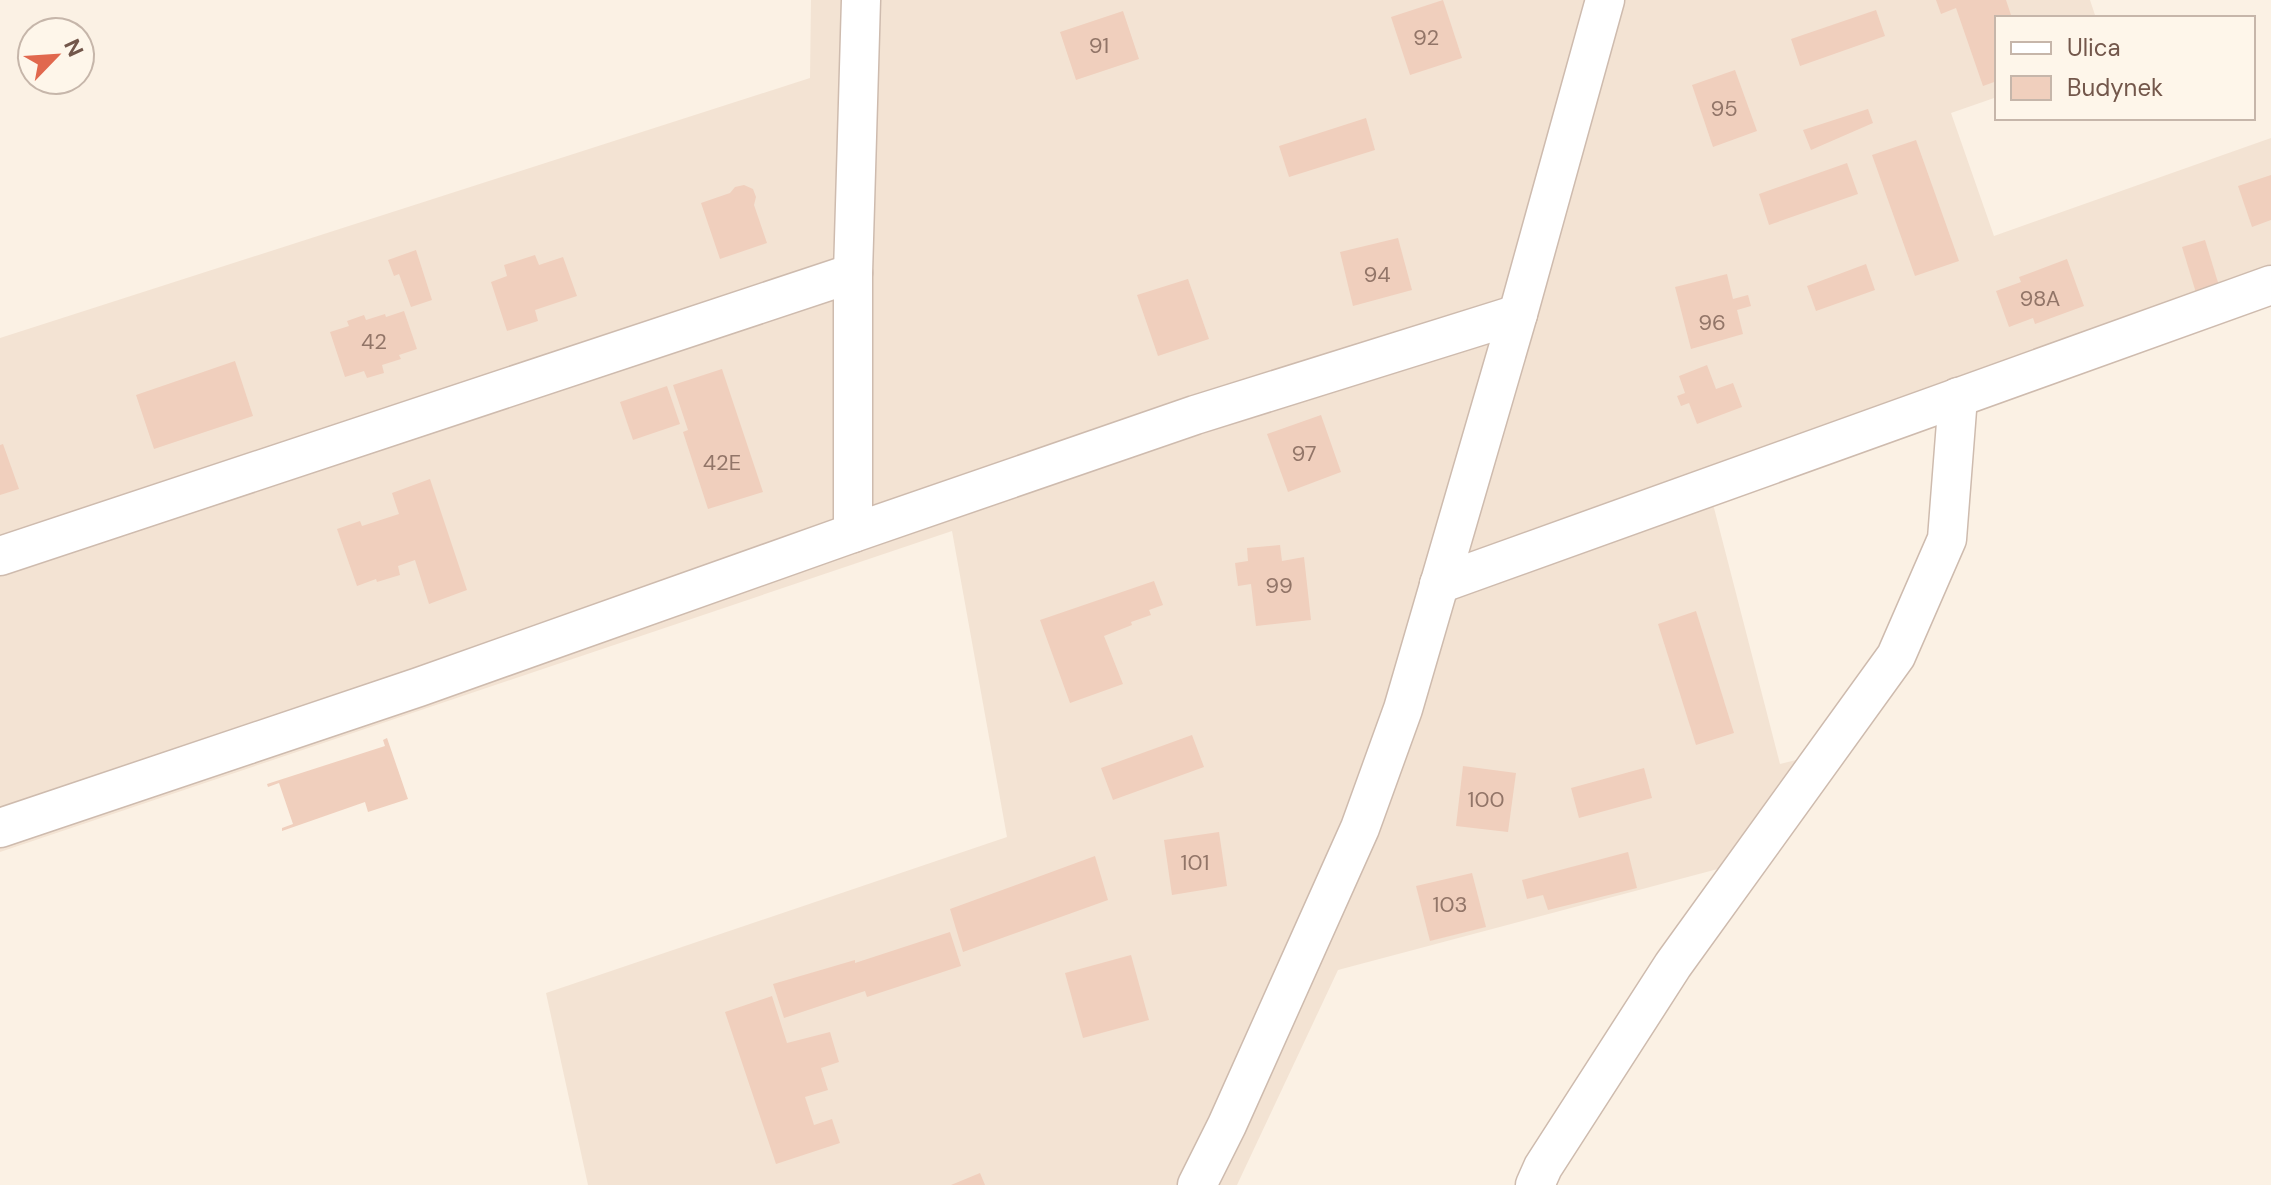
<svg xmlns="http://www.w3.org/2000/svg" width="2271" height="1185" font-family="'DM Sans',sans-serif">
<rect width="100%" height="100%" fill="#fbf1e4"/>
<path fill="#f3e3d3" d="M811,0H2090L2096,18H1997V97L1951,113L1994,236L2271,138V292L1713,504L1780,764L1808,757L1729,866L1338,970L1237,1185H588L546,993L1007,837L952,531L0,852V338L810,78Z"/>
<g fill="#f0cfbd">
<path d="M1443,0L1462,58L1410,75L1391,17Z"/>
<path d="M1936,0H2006L2012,18H1997V81L1983,86L1956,8L1941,14Z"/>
<path d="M1876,10L1885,36L1800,66L1791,39Z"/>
<path d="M1123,11L1139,59L1076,80L1060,32Z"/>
<path d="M1735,70L1757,131L1713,147L1692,85Z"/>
<path d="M1868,109L1873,123L1811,150L1803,130Z"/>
<path d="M1366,118L1375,150L1289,177L1279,146Z"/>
<path d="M1916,140L1959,261L1915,276L1872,155Z"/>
<path d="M1847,163L1858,194L1769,225L1759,194Z"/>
<path d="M2271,175V220L2252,227L2238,186Z"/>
<path d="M744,185L753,189L756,197L754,205L767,243L720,259L701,203L730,193L735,187Z"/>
<path d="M1398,238L1412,290L1353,306L1340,252Z"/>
<path d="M2205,240L2220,289L2197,296L2182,247Z"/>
<path d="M416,250L432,300L411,307L399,274L394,276L388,260Z"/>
<path d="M535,255L539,265L563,257L577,296L535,310L538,321L507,331L491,282L507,276L504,265Z"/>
<path d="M2067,259L2084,306L2035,324L2033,318L2009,327L1996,291L2021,282L2019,277Z"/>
<path d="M1866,264L1875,290L1816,311L1807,286Z"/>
<path d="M1727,274L1733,299L1748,295L1751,306L1737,310L1743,334L1691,349L1675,287Z"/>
<path d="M1188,279L1209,339L1158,356L1137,295Z"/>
<path d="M404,311L417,349L399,355L401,359L382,365L384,373L367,378L364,371L345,377L330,332L349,326L347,321L364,315L366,320L385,314L386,317Z"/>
<path d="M235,361L253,416L154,449L136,395Z"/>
<path d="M1707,365L1716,389L1733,383L1742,407L1697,424L1689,403L1681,406L1677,396L1685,393L1679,376Z"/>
<path d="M722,369L763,492L708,509L683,432L688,430L673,385Z"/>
<path d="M667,386L680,424L633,440L620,402Z"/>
<path d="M1321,415L1341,472L1288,492L1267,434Z"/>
<path d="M3,444L19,489L0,495V445Z"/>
<path d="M430,479L467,590L429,604L415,560L398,566L400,575L377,582L376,579L357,586L337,529L360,521L362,526L399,514L392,493Z"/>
<path d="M1280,545L1282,561L1304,557L1311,620L1256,626L1251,584L1238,586L1235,563L1248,561L1247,548Z"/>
<path d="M1154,581L1163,605L1149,610L1151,615L1131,622L1132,625L1104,636L1123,684L1070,703L1040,620Z"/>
<path d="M1696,611L1734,733L1696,745L1658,624Z"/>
<path d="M1192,735L1204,767L1113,800L1101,768Z"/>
<path d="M387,738L408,799L368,812L365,802L282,831V828L293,824L279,783L268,787L267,784L385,746L383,740Z"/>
<path d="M1463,766L1516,773L1508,832L1456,826Z"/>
<path d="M1644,768L1652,798L1579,818L1571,788Z"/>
<path d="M1219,832L1227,886L1172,895L1164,840Z"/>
<path d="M1628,852L1637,888L1548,910L1543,895L1527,899L1522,880Z"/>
<path d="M1095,856L1108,900L963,952L950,909Z"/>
<path d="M1472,873L1486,927L1430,941L1416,886Z"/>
<path d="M950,932L961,966L867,997L865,991L784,1018L773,984L855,960V963Z"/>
<path d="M1131,955L1149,1020L1083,1038L1065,973Z"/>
<path d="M772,996L787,1043L830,1032L839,1062L821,1068L828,1090L805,1097L814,1125L832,1119L840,1143L776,1164L725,1012Z"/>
<path d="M980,1173L985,1185H951Z"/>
</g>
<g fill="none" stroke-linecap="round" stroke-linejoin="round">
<g stroke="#cebbae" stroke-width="41">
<g id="minor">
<path d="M853,533V273L861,0"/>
<path d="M0,556L853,273"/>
<path d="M1439,584L2271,285"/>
<path d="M0,828L419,687L853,533L1195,415L1518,314"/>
<path d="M1197,1185L1227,1125L1360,828L1403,709L1518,314L1605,0"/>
<path d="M1535,1185L1543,1167L1673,965L1896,656L1947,539L1958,397"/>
</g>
</g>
<use href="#minor" stroke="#fff" stroke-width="38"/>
</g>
<g text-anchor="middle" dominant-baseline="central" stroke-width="8" stroke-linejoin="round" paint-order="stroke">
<g font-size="22" fill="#927568">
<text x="1426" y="37">92</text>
<text x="1099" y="45">91</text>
<text x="1724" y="108">95</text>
<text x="1377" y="274">94</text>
<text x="2040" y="298">98A</text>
<text x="1712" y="322">96</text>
<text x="374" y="341">42</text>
<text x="1304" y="453">97</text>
<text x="722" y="462">42E</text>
<text x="1279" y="585">99</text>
<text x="1486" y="799">100</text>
<text x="1195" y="862">101</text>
<text x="1450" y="904">103</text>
</g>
</g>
<rect x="1995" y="16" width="260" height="104" fill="#fef6ea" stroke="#c6b6aa" stroke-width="2"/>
<rect x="2011" y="42" width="40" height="12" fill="#ffffff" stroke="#c6b6aa" stroke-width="2"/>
<text x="2067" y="56" font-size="24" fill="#73574b">Ulica</text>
<rect x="2011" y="76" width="40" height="24" fill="#f0cfbd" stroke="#c6b6aa" stroke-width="2"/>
<text x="2067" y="96" font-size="24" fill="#73574b">Budynek</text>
<g transform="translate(56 56) rotate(65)"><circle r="38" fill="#fef6ea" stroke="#c6b6aa" stroke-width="2"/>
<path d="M0-6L14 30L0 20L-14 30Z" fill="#e1684e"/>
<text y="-12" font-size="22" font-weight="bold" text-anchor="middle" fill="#73574b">N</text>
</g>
</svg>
